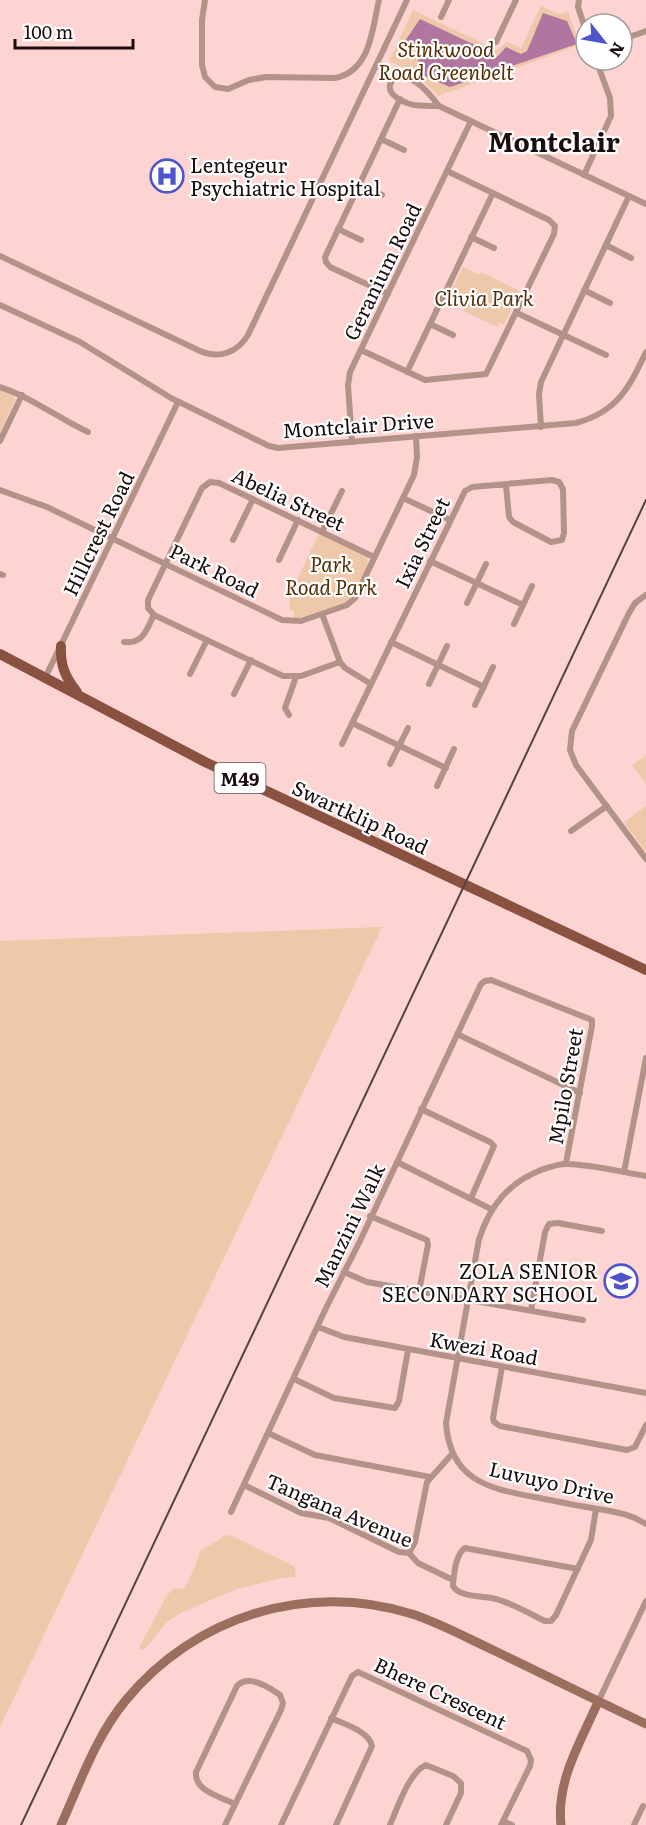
<svg xmlns="http://www.w3.org/2000/svg" width="646" height="1825" font-family="Literata,serif">
<rect width="100%" height="100%" fill="#fed4d3"/>
<g fill="#efc8a9">
<path d="M541,6L559,14L568,12L580,45L438,96L417,74L389,61L413,10L497,50L507,42L521,48Z"/>
<path d="M463,267L478,274L483,273L520,291L504,325L499,323L497,327L464,311L462,306L447,299Z"/>
<path d="M0,390L12,394L15,400L0,433Z"/>
<path d="M319,534L367,557L368,564L352,597L346,602L294,620V611L290,610V594Z"/>
<path d="M646,755V784L632,765Z"/>
<path d="M646,806V850L645,851L624,822Z"/>
<path d="M382,927L0,1727V941Z"/>
<path d="M224,1535L232,1536L294,1566L296,1571L295,1577L281,1578L234,1590L181,1613L166,1623L145,1649H140V1646L167,1595L174,1588L180,1589L185,1587L196,1565L200,1551C209,1545 217,1543 224,1535Z"/>
</g>
<path fill="#b176a0" d="M543,13L567,21L577,44L450,87L424,76L417,64L422,51L405,41L420,19L498,56L506,47L521,54L527,51Z"/>
<g fill="none" stroke-linecap="round" stroke-linejoin="round">
<g stroke="#b39388" stroke-width="6">
<path d="M205,0L202,20V65L205,77L215,87L228,89L249,80L266,77L335,78C371,71 372,29 379,0"/>
<path d="M579,0L578,7L586,31"/>
<path d="M441,17L449,0"/>
<path d="M496,42L516,0"/>
<path d="M622,43L632,36L646,31"/>
<path d="M439,106C429,93 414,74 396,77C379,90 400,102 414,105C422,106 430,106 439,106L646,204"/>
<path d="M381,139L404,150"/>
<path d="M584,175L611,116L610,98L596,60"/>
<path d="M359,184L382,195"/>
<path d="M338,229L361,240"/>
<path d="M471,237L494,248"/>
<path d="M606,245L631,258"/>
<path d="M0,256L200,351C219,359 237,353 248,335L407,0"/>
<path d="M584,290L610,303"/>
<path d="M388,294L330,267L326,262L325,257L400,99"/>
<path d="M0,305L80,342L171,398L269,446L278,448L576,423C617,412 629,388 646,352"/>
<path d="M517,313L606,355"/>
<path d="M430,324L453,335"/>
<path d="M361,350L425,380L486,374L554,234L555,226L549,220L447,171"/>
<path d="M407,372L493,193"/>
<path d="M0,387C31,397 58,418 88,432"/>
<path d="M541,427L539,394L541,382L629,196"/>
<path d="M0,441L22,395"/>
<path d="M352,442L348,385L350,372L471,121"/>
<path d="M0,490L47,507L282,620L301,621L347,605L355,598L414,475L417,457L416,436"/>
<path d="M403,498L450,520"/>
<path d="M322,532L342,491"/>
<path d="M233,540L253,499"/>
<path d="M279,560L298,520"/>
<path d="M430,561L523,605"/>
<path d="M0,574L3,575"/>
<path d="M646,595L635,603L629,613L572,731L570,750L576,765L646,859"/>
<path d="M467,603L486,564"/>
<path d="M322,614L340,662L345,668L371,684"/>
<path d="M514,624L532,586"/>
<path d="M124,642C144,644 146,630 154,615"/>
<path d="M391,642L484,687"/>
<path d="M340,662L301,676H283L154,615L148,608V600L202,488L210,482L219,483L374,557"/>
<path d="M190,674L207,640"/>
<path d="M45,678L178,402"/>
<path d="M429,684L447,646"/>
<path d="M234,694L251,660"/>
<path d="M475,705L493,667"/>
<path d="M289,715L285,708L296,677"/>
<path d="M352,723L446,768"/>
<path d="M342,744L465,491L472,487L552,480L559,482L563,489L564,533L562,540L551,542L513,522L509,517L506,485"/>
<path d="M390,764L408,728"/>
<path d="M437,786L454,749"/>
<path d="M571,831L607,806"/>
<path d="M457,1034L580,1093"/>
<path d="M421,1109L490,1142L494,1146L471,1198"/>
<path d="M397,1162L491,1209"/>
<path d="M624,1172L646,1058"/>
<path d="M646,1176C621,1172 594,1165 568,1164C559,1163 550,1167 541,1170C508,1183 490,1206 479,1239L446,1423C450,1479 486,1488 534,1497C556,1501 577,1506 598,1509C615,1512 631,1514 646,1524"/>
<path d="M370,1216L427,1240L428,1245L419,1291"/>
<path d="M344,1272L367,1282L583,1320"/>
<path d="M531,1310L545,1232L549,1224L558,1223L602,1231"/>
<path d="M318,1327L344,1337L646,1393"/>
<path d="M502,1367L493,1418L494,1422L500,1426L627,1450L635,1447L646,1425"/>
<path d="M294,1379L334,1398L395,1408L399,1401L408,1350"/>
<path d="M268,1433L315,1455L430,1477"/>
<path d="M244,1485L301,1513L329,1518L399,1552L409,1553L418,1563L453,1580"/>
<path d="M231,1512L326,1308L360,1241L481,984L485,981L491,980L592,1020V1026L566,1163"/>
<path d="M409,1553L415,1542L427,1482L452,1454"/>
<path d="M578,1569L465,1548C455,1555 454,1574 453,1586C459,1597 481,1596 492,1598C511,1602 528,1613 545,1621H551L556,1615L591,1540L596,1509"/>
<path d="M598,1702L646,1601"/>
<path d="M331,1718C344,1724 369,1731 372,1746L336,1825"/>
<path d="M503,1821L512,1825"/>
<path d="M225,1825L281,1710L283,1703L280,1695C269,1687 248,1674 237,1686L196,1772C194,1791 221,1797 235,1804"/>
<path d="M281,1825L352,1676L358,1672L527,1751L531,1760L530,1766L501,1825"/>
<path d="M390,1825C397,1809 409,1772 426,1765L453,1776L461,1783V1793L446,1825"/>
<path d="M634,1825L643,1806"/>
</g>
<g stroke="#9b6e5e" stroke-width="9">
<path d="M61,1825C80,1783 96,1736 126,1700C195,1616 308,1581 412,1614C440,1623 467,1638 495,1651C545,1675 595,1700 646,1724"/>
<path d="M561,1825C556,1781 581,1741 598,1702"/>
</g>
<g stroke="#895240" stroke-width="10">
<path d="M61,646C60,665 65,677 77,692"/>
<path d="M0,654L205,762L646,970"/>
</g>
<path stroke="#574242" stroke-width="2" d="M21,1825L646,500"/>
</g>
<defs>
<g id="hospital-ring" transform="scale(1.725)"><circle r="9.5" fill="#fff" stroke="#4e55cb" stroke-width="1.5"/><path d="M-5-5h3v3.5h4V-5h3V5h-3V1.5h-4V5h-3Z" fill="#4e55cb"/></g>
<g id="school-ring" transform="scale(1.725)"><circle r="9.5" fill="#fff" stroke="#4e55cb" stroke-width="1.5"/><path d="M0-5L7-2L0 1L-7-2ZM-4 1L0 2.5L4 1V4Q0 6-4 4Z" fill="#4e55cb"/></g>
</defs>
<g fill-rule="evenodd">
<use href="#hospital-ring" x="167" y="176"/>
<use href="#school-ring" x="621" y="1281"/>
</g>
<g text-anchor="middle" dominant-baseline="central" stroke-width="4.5" stroke-linejoin="round" paint-order="stroke">
<rect fill="#fff" stroke="#5f5656" stroke-width="1.5" x="214.5" y="763" width="51" height="30" rx="4.5"/>
<g font-size="18" font-weight="bold" fill="#1b0d0e">
<text x="240" y="778">M49</text>
</g>
<g font-size="20" font-style="italic" fill="#542e07" stroke="#fff">
<text x="446" y="48">Stinkwood<tspan x="446" dy="23">Road Greenbelt</tspan></text>
<text x="484" y="297">Clivia Park</text>
<text x="331" y="563">Park<tspan x="331" dy="23">Road Park</tspan></text>
</g>
<g font-size="20" fill="#1b0d0e" stroke="#fff" text-anchor="start">
<text x="190" y="164">Lentegeur<tspan x="190" dy="23">Psychiatric Hospital</tspan></text>
<text x="598" y="1270" text-anchor="end">ZOLA SENIOR<tspan x="598" dy="23">SECONDARY SCHOOL</tspan></text>
</g>
<g font-size="20" fill="#1b0d0e" stroke="#fff">
<text transform="translate(381 271) rotate(-64)">Geranium Road</text>
<text transform="translate(358 424) rotate(-4)">Montclair Drive</text>
<text transform="translate(289 498) rotate(25)">Abelia Street</text>
<text transform="translate(97 533) rotate(-64)">Hillcrest Road</text>
<text transform="translate(421 542) rotate(-64)">Ixia Street</text>
<text transform="translate(215 569) rotate(26)">Park Road</text>
<text transform="translate(361 816) rotate(25)">Swartklip Road</text>
<text transform="translate(564 1086) rotate(-80)">Mpilo Street</text>
<text transform="translate(348 1225) rotate(-64)">Manzini Walk</text>
<text transform="translate(484 1347) rotate(10)">Kwezi Road</text>
<text transform="translate(552 1481) rotate(13)">Luvuyo Drive</text>
<text transform="translate(340 1509) rotate(23)">Tangana Avenue</text>
<text transform="translate(441 1692) rotate(25)">Bhere Crescent</text>
</g>
<g font-size="26" font-weight="bold" fill="#1b0d0e" stroke="#fff">
<text x="554" y="140">Montclair</text>
</g>
</g>
<g transform="translate(604 42) rotate(121)"><circle r="28" fill="#ffffff" stroke="#a49e9f" stroke-width="1.5"/>
<path d="M0-4.5L10 22L0 15L-10 22Z" fill="#4e55cb"/>
<text y="-9" font-size="16" font-weight="bold" text-anchor="middle" fill="#1b0d0e">N</text>
</g>
<path d="M15 39v9h118v-9" fill="none" stroke="#1b0d0e" stroke-width="3"/>
<text x="24" y="39" font-size="18" fill="#1b0d0e" stroke="#ffffff" stroke-width="4.5" paint-order="stroke">100 m</text>
</svg>
